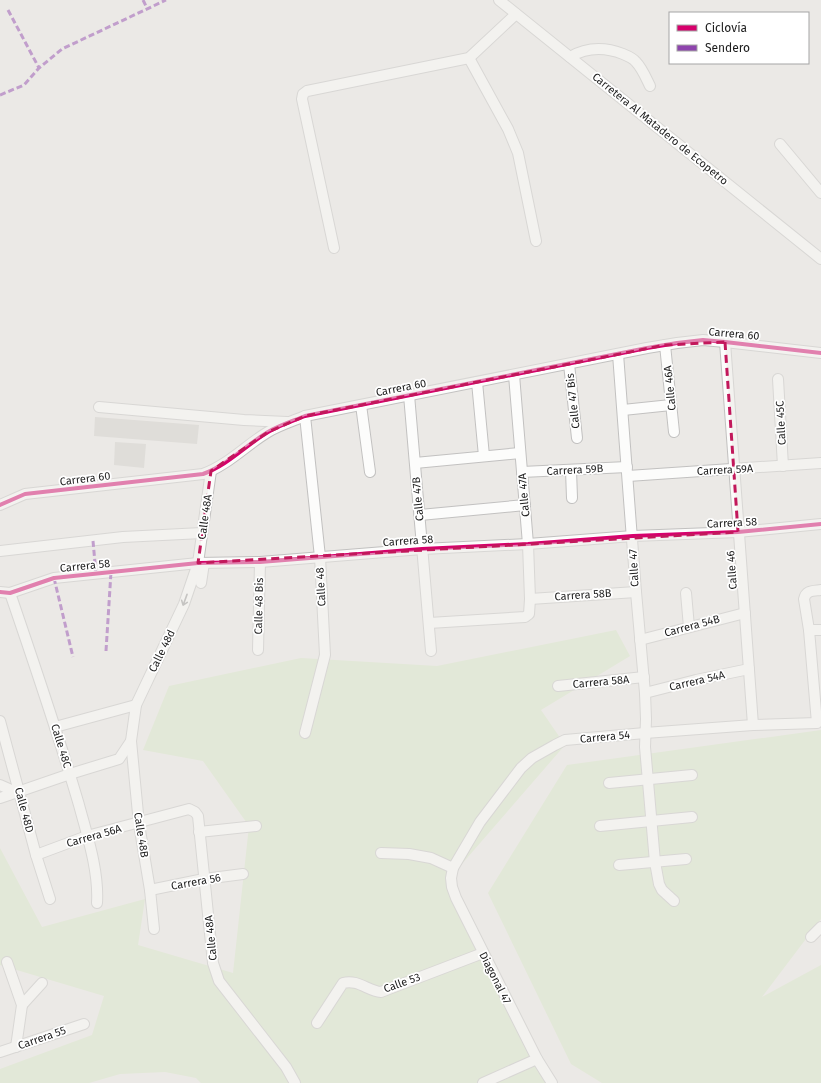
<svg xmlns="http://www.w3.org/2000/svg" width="821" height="1083" font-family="'Fira Sans',sans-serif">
<rect width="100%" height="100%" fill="#ebe9e6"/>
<g fill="#d8e6c7">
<path d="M616,630L630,656L541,710L565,745L448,880L546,1083H201L196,1078L165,1072L120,1074L89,1083H0V1069L92,1035L104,996L0,965V848L42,927L145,899L138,945L233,973L249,826L203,761L143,750L169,686L301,658L437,666Z"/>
<path d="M821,730V919L762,997L821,965V1083H602L571,1064L488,893L567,765Z"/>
</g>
<g fill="#d0cecb">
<path d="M95,417L199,425L197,444L94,436Z"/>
<path d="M115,442L146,444L144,468L114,465Z"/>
</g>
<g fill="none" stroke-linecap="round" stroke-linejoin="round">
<g stroke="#c2c1c0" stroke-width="12">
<g id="minor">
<path d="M499,0L821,259"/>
<path d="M570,57C587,47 605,47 623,54C628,56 633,58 636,62C642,68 646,78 650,86"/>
<path d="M469,58L508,129L518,153L536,241"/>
<path d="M780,144L821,193"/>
<path d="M334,248L302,99L303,94L307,91L469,58L516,14"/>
<path d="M725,342L753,725"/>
<path d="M665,345L674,432"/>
<path d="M618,354L636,592L645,693L646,719L645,747L655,862L659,884L662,890L674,901"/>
<path d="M569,364L577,438"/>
<path d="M778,379L783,466"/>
<path d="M477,382L484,456"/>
<path d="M409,395L431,651"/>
<path d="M361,405L370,472"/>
<path d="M99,407L244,420L287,422"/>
<path d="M623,410L671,405"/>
<path d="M305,416L320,557L325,655L305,733"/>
<path d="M415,463L520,453"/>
<path d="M571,470L572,498"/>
<path d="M522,472L627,467"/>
<path d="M628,476L821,463"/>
<path d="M0,505L25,494L203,474C228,465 246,445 268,432C280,425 293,421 305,416L647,348L677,343L703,340L725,342L821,353"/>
<path d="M420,515L525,505"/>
<path d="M0,551L123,537L202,533"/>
<path d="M201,583L204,563"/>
<path d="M0,592L10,593L54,578L198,563L260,562L422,549L528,544L633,536L738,532L821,524"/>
<path d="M10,593C34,663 58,733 79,805C87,835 99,871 97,903"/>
<path d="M686,593L689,627"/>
<path d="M530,599L636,592"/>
<path d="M429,623L525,617L529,614L530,599L528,544L514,375"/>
<path d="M809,630H821"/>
<path d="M640,640L745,613"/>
<path d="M258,650L260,562"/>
<path d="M558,686L644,677"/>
<path d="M645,693L696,680L749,669"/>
<path d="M0,721L36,855L50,899"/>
<path d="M55,727L136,705"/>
<path d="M609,783L692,775"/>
<path d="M0,785L16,792"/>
<path d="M0,798L70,774L119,759L131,741"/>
<path d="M600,826L692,817"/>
<path d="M199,832L256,826"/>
<path d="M381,853L409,854L431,858L453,868"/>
<path d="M36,855L87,836L189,809L195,812L198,816L213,963L219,981L286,1067L295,1083"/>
<path d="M619,865L686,859"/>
<path d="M150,890L204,879L243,874"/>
<path d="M154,929L150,890L139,824L131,741L136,705L184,604L198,563L211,471"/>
<path d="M811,937L821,927"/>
<path d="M7,962L22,1005L16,1047"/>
<path d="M22,1005L42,983"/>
<path d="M317,1023L343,983C358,979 368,991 381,992L483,953"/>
<path d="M0,1052L84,1024"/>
<path d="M483,1083L537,1059"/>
<path d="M552,1083L537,1059L456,898L452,887L451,878L453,868L480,822L521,768L532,758L555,745L565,740L645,733L753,725L817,723L809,630L804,599C806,590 813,591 821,590"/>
</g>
</g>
<use href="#minor" stroke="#fcfcfb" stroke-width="10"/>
<g stroke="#8e44ad" stroke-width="3" stroke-dasharray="6 3" stroke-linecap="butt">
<path d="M143,0L147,8"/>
<path d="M8,10L39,68"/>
<path d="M0,95L24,85L39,68L62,49L166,0"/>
<path d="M93,541L96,574"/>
<path d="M54,578L73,657"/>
<path d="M106,651L111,572"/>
</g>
<g stroke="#fff" stroke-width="6">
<g id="cycleway">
<path d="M0,505L25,494L203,474C228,465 246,445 268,432C280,425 293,421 305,416L647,348L677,343L703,340L725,342L821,353"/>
<path d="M0,592L10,593L54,578L198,563L260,562L422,549L528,544L633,536L738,532L821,524"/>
</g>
</g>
<use href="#cycleway" stroke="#d6006c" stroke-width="4"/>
</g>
<defs><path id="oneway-shaft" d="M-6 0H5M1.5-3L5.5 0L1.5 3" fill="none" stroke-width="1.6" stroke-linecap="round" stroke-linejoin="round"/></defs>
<use stroke="#989897" href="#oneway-shaft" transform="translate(185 600) rotate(110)"/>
<path d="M0 0H821V1083H0ZM725,342L738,532L198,563L211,471L268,432L305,416L665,345Z" fill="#ebe9e6" fill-opacity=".55" fill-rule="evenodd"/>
<path fill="none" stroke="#c2185b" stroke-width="3" stroke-dasharray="8 5" stroke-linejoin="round" d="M725,342L738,532L198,563L211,471L268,432L305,416L665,345Z"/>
<g text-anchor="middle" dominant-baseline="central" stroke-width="3.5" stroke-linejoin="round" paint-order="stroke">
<g font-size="11" fill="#1d1d1d" stroke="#fff">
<text transform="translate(660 129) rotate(39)">Carretera Al Matadero de Ecopetro</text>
<text transform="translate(734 334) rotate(5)">Carrera 60</text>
<text transform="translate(401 388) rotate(-11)">Carrera 60</text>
<text transform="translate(670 388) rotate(-96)">Calle 46A</text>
<text transform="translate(573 401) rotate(-96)">Calle 47 Bis</text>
<text transform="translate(781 423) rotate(-93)">Calle 45C</text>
<text transform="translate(575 470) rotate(-3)">Carrera 59B</text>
<text transform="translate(725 470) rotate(-3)">Carrera 59A</text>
<text transform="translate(85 479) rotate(-7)">Carrera 60</text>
<text transform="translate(524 495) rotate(-95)">Calle 47A</text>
<text transform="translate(418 499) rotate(-95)">Calle 47B</text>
<text transform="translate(205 517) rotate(-82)">Calle 48A</text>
<text transform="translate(732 523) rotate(-3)">Carrera 58</text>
<text transform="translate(408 541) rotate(-4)">Carrera 58</text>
<text transform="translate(85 566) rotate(-6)">Carrera 58</text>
<text transform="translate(634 568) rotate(-93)">Calle 47</text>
<text transform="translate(732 570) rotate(-94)">Calle 46</text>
<text transform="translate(321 587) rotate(-93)">Calle 48</text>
<text transform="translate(583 595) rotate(-4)">Carrera 58B</text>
<text transform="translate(259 606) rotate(-89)">Calle 48 Bis</text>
<text transform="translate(692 626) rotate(-15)">Carrera 54B</text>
<text transform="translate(162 651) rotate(-64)">Calle 48d</text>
<text transform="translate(697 681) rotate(-13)">Carrera 54A</text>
<text transform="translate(601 682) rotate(-5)">Carrera 58A</text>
<text transform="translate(605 737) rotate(-5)">Carrera 54</text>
<text transform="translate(61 746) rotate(73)">Calle 48C</text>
<text transform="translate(24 810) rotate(75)">Calle 48D</text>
<text transform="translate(141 835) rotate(81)">Calle 48B</text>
<text transform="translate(94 836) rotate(-16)">Carrera 56A</text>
<text transform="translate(196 882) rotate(-10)">Carrera 56</text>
<text transform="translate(211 938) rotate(-96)">Calle 48A</text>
<text transform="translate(495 978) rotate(63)">Diagonal 47</text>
<text transform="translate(402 983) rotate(-20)">Calle 53</text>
<text transform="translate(42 1038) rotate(-19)">Carrera 55</text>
</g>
</g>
<rect x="669" y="12" width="140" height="52" fill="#ffffff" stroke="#a5a5a5"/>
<rect x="677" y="25" width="20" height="6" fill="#d6006c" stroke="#a5a5a5"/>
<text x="705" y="32" font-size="12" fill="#1d1d1d">Ciclovía</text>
<rect x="677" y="45" width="20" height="6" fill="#8e44ad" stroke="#a5a5a5"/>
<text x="705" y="52" font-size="12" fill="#1d1d1d">Sendero</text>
</svg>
